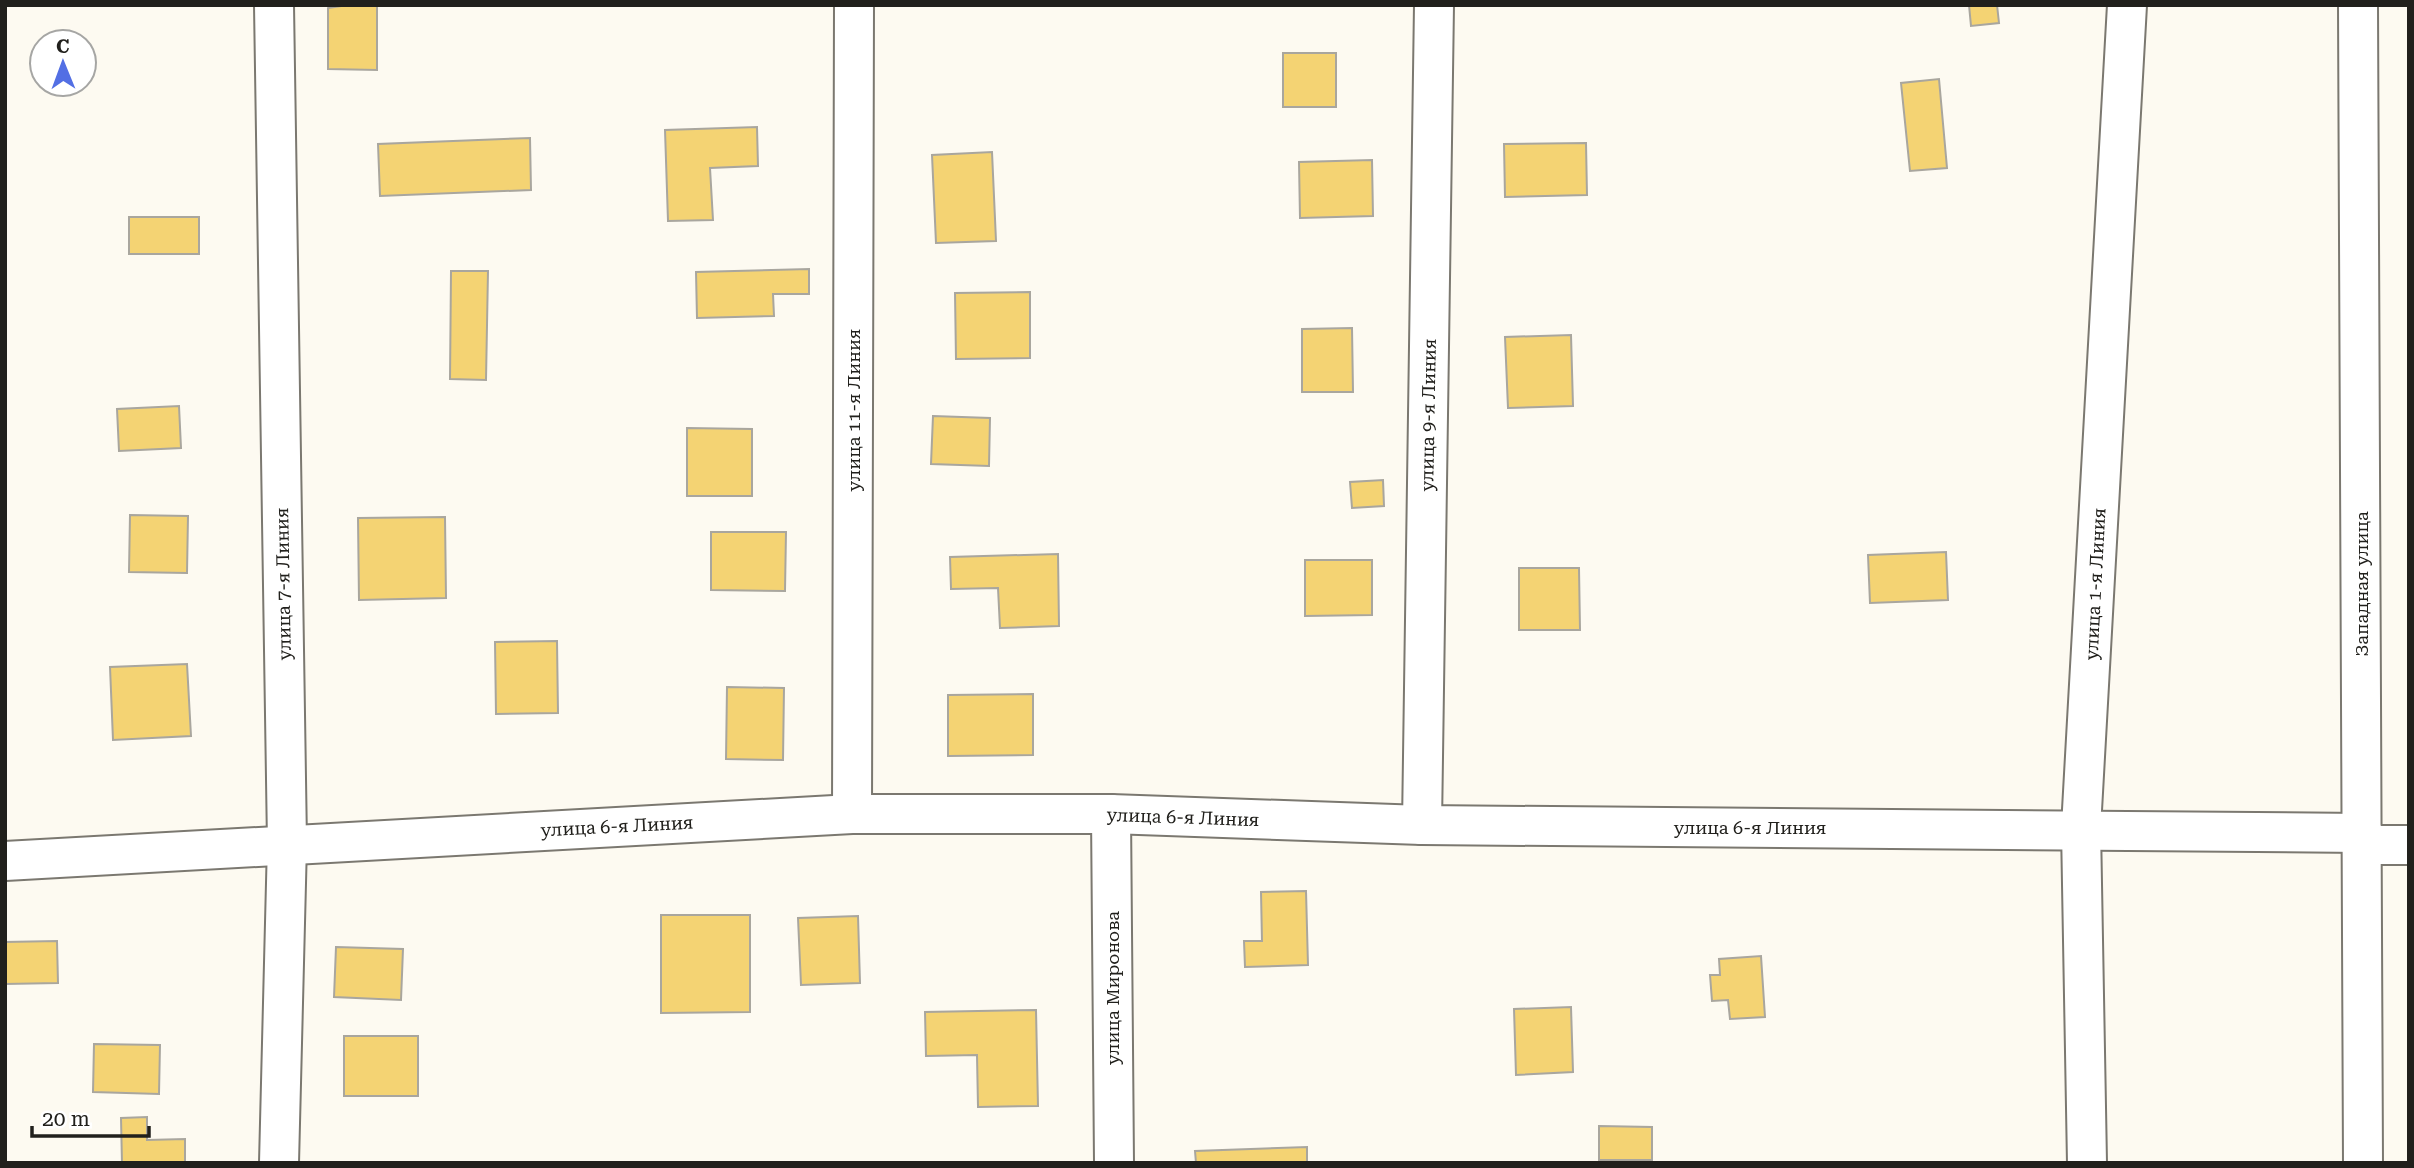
<svg xmlns="http://www.w3.org/2000/svg" width="2414" height="1168" font-family="'Roboto Serif',serif">
<rect width="100%" height="100%" fill="#fdfaf1"/>
<g fill="#f4d373" stroke="#a9a69e" stroke-width="2">
<path d="M348,5H377V70L328,69V8Z"/>
<path d="M1969,5H1997L1999,23L1971,26Z"/>
<rect x="1283" y="53" width="53" height="54"/>
<path d="M1939,79L1947,168L1910,171L1901,83Z"/>
<path d="M757,127L758,166L710,168L713,220L668,221L665,130Z"/>
<path d="M530,138L531,190L380,196L378,144Z"/>
<path d="M1586,143L1587,195L1505,197L1504,144Z"/>
<path d="M992,152L996,241L936,243L932,155Z"/>
<path d="M1372,160L1373,216L1300,218L1299,162Z"/>
<rect x="129" y="217" width="70" height="37"/>
<path d="M809,269V294H773L774,316L697,318L696,272Z"/>
<path d="M451,271H488L486,380L450,379Z"/>
<path d="M1030,292V358L956,359L955,293Z"/>
<path d="M1352,328L1353,392H1302V329Z"/>
<path d="M1571,335L1573,406L1508,408L1505,337Z"/>
<path d="M179,406L181,448L119,451L117,409Z"/>
<path d="M933,416L990,418L989,466L931,464Z"/>
<path d="M687,428L752,429V496H687Z"/>
<path d="M1383,480L1384,506L1352,508L1350,482Z"/>
<path d="M130,515L188,516L187,573L129,572Z"/>
<path d="M445,517L446,598L359,600L358,518Z"/>
<path d="M711,532H786L785,591L711,590Z"/>
<path d="M1946,552L1948,600L1870,603L1868,555Z"/>
<path d="M1058,554L1059,626L1000,628L998,588L951,589L950,557Z"/>
<path d="M1305,560H1372V615L1305,616Z"/>
<path d="M1519,568H1579L1580,630H1519Z"/>
<path d="M557,641L558,713L496,714L495,642Z"/>
<path d="M187,664L191,736L113,740L110,667Z"/>
<path d="M727,687L784,688L783,760L726,759Z"/>
<path d="M1033,694V755L948,756V695Z"/>
<path d="M1306,891L1308,965L1245,967L1244,941H1262L1261,892Z"/>
<path d="M661,915H750V1012L661,1013Z"/>
<path d="M858,916L860,983L801,985L798,918Z"/>
<path d="M57,941L58,983L5,984V942Z"/>
<path d="M336,947L403,949L401,1000L334,997Z"/>
<path d="M1761,956L1765,1017L1730,1019L1728,1000L1712,1001L1710,975H1720L1719,959Z"/>
<path d="M1571,1007L1573,1072L1516,1075L1514,1009Z"/>
<path d="M1036,1010L1038,1106L978,1107L977,1055L926,1056L925,1012Z"/>
<rect x="344" y="1036" width="74" height="60"/>
<path d="M94,1044L160,1045L159,1094L93,1092Z"/>
<path d="M147,1117V1140L185,1139V1163H122L121,1118Z"/>
<path d="M1599,1126L1652,1127V1160H1599Z"/>
<path d="M1307,1147V1163H1196L1195,1151Z"/>
</g>
<g fill="none" stroke-linecap="round" stroke-linejoin="round">
<g stroke="#7b7870" stroke-width="42">
<g id="minor">
<path d="M274,5L287,843L279,1163"/>
<path d="M2358,5L2363,1163"/>
<path d="M852,814L854,5"/>
<path d="M1111,814L1114,1163"/>
<path d="M1422,825L1434,5"/>
<path d="M2363,845H2409"/>
<path d="M5,861L852,814H1111L1422,825L2363,833"/>
<path d="M2087,1163L2081,828L2127,5"/>
</g>
</g>
<use href="#minor" stroke="#fff" stroke-width="38"/>
</g>
<g text-anchor="middle" dominant-baseline="central" stroke-width="5" stroke-linejoin="round" paint-order="stroke">
<g font-size="18" fill="#21201c" stroke="#fff">
<text transform="translate(853 410) rotate(-90)">улица 11-я Линия</text>
<text transform="translate(1428 415) rotate(-89)">улица 9-я Линия</text>
<text transform="translate(283 584) rotate(-91)">улица 7-я Линия</text>
<text transform="translate(2095 584) rotate(-87)">улица 1-я Линия</text>
<text transform="translate(2361 584) rotate(-90)">Западная улица</text>
<text transform="translate(1183 817) rotate(2)">улица 6-я Линия</text>
<text transform="translate(617 826) rotate(-3)">улица 6-я Линия</text>
<text x="1750" y="827">улица 6-я Линия</text>
<text transform="translate(1112 988) rotate(-90)">улица Миронова</text>
</g>
</g>
<rect width="2414" height="1168" fill="none" stroke="#21201c" stroke-width="14"/>
<g transform="translate(63 63) rotate(359)"><circle r="33" fill="#ffffff" stroke="#a6a6a4" stroke-width="2"/>
<path d="M0-5L12 26L0 18L-12 26Z" fill="#536fe4"/>
<text y="-10" font-size="19" font-weight="bold" text-anchor="middle" fill="#21201c">С</text>
</g>
<path d="M32 1126v10h117v-10" fill="none" stroke="#21201c" stroke-width="3.5"/>
<text x="42" y="1126" font-size="21" fill="#21201c" stroke="#ffffff" stroke-width="5" paint-order="stroke">20 m</text>
</svg>
